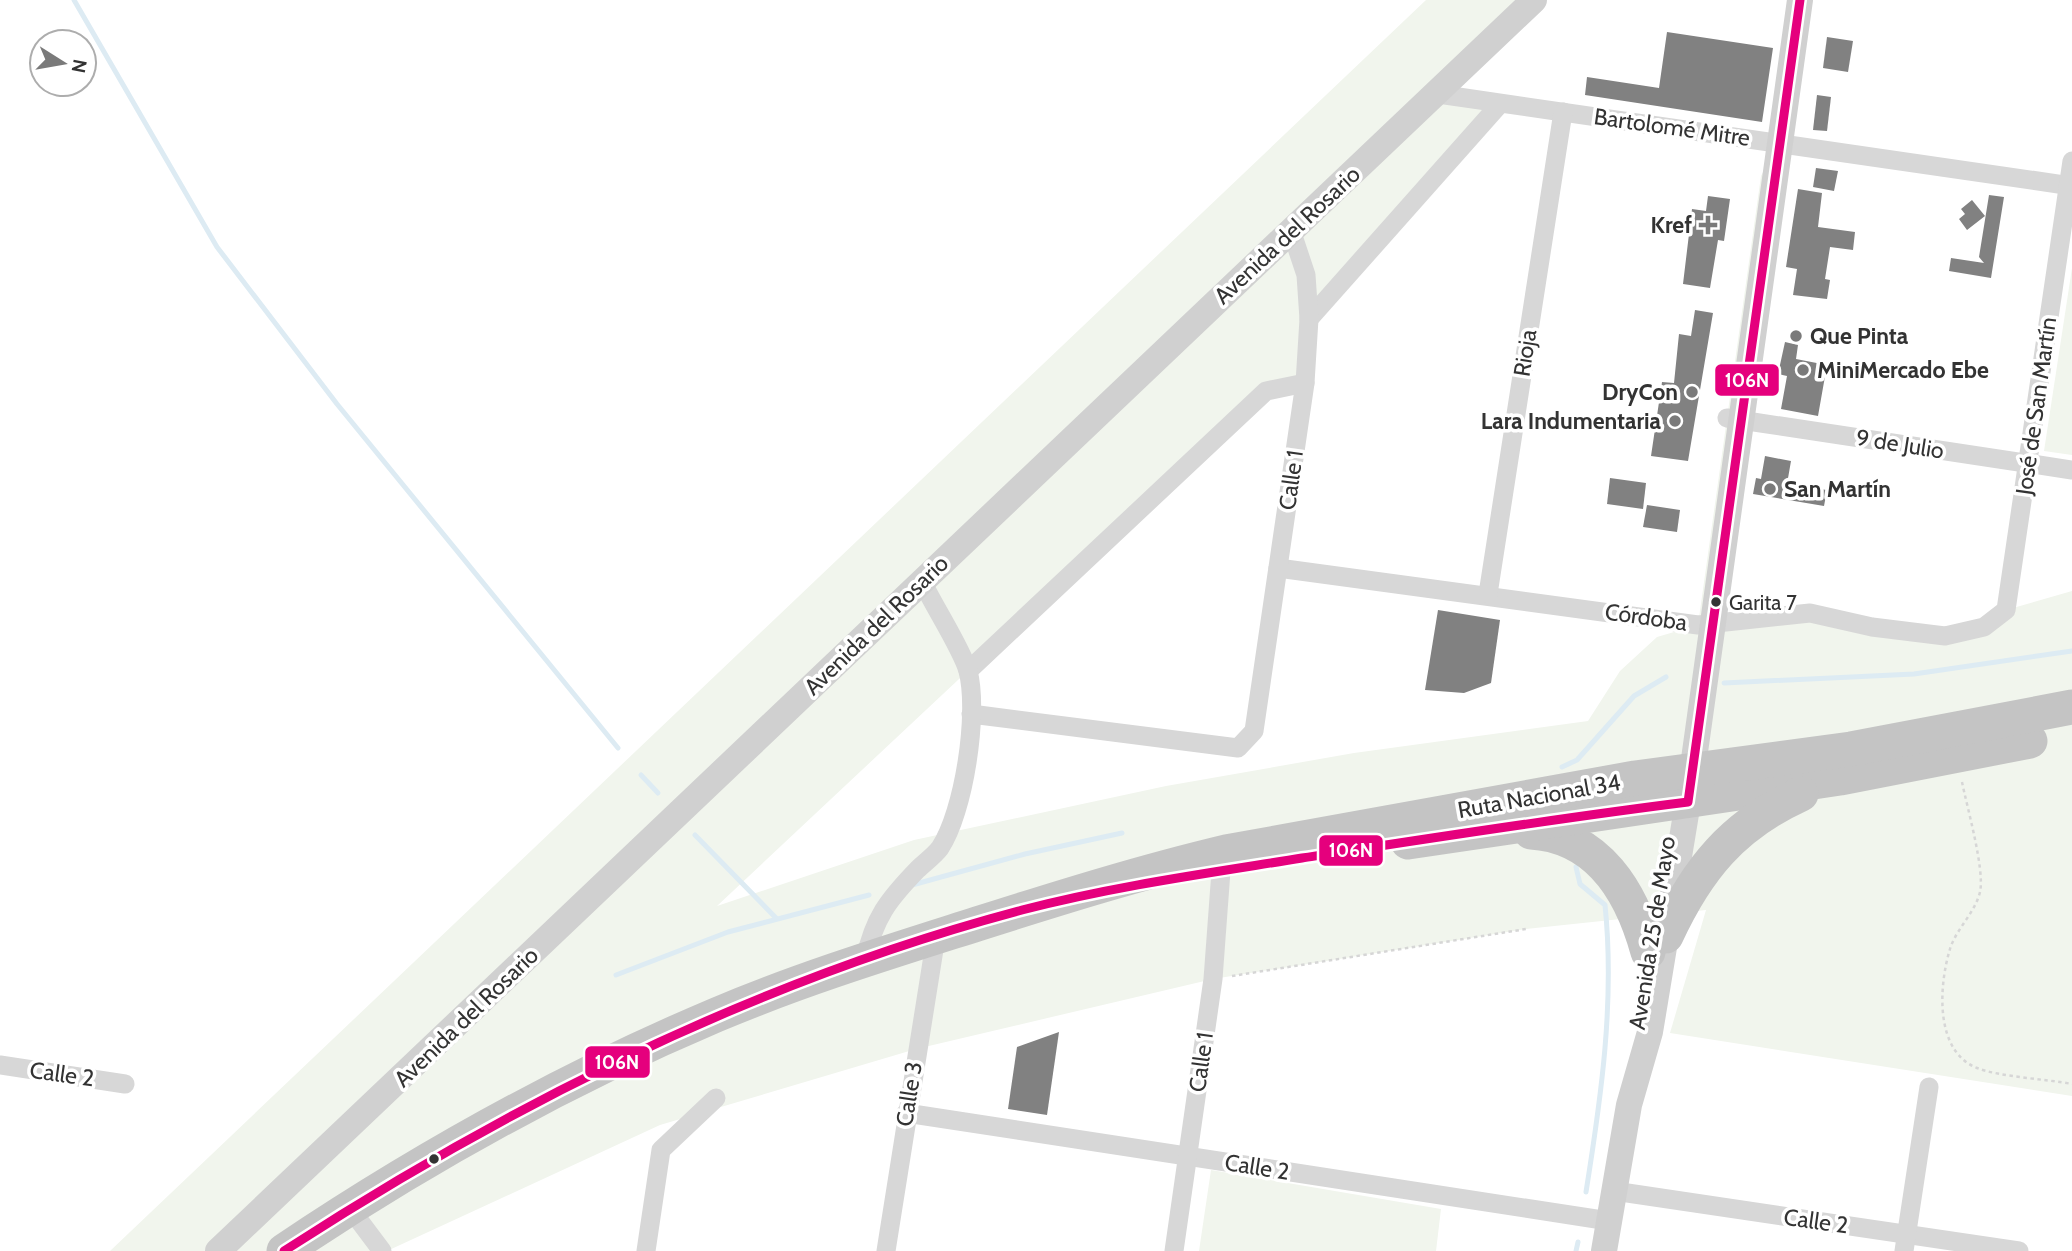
<svg xmlns="http://www.w3.org/2000/svg" width="2072" height="1251" font-family="Cabin,sans-serif">
<rect width="100%" height="100%" fill="#fff"/>
<g fill="#f1f5ed">
<path d="M1426,0H1534L1438,94L1499,105L1309,319L1305,383L1266,391L717,906L914,840L1166,786L1354,753L1588,721L1620,671L1657,637L1698,625L1761,176L1779,142L1713,625L1810,613L1945,636L2006,610L2072,591V1096L1670,1033L1706,910L1526,929L1213,979L916,1049L660,1125L387,1251H110Z"/>
<path d="M2072,268V455L2044,451Z"/>
<path d="M1211,1170L1441,1209L1436,1251H1199Z"/>
</g>
<g fill="none" stroke-linecap="round" stroke-linejoin="round">
<g stroke="#ddebf3" stroke-width="5">
<path d="M74,0L217,247L337,404L618,748"/>
<path d="M1724,683L1914,674L2072,651"/>
<path d="M1562,767L1577,760L1634,696L1666,677"/>
<path d="M641,775L658,793"/>
<path d="M695,835L776,918"/>
<path d="M1576,867L1580,884L1605,905C1615,1001 1601,1098 1586,1192"/>
<path d="M912,885L1025,854L1122,833"/>
<path d="M616,975L728,932L869,895"/>
<path d="M1576,1251L1578,1242"/>
</g>
</g>
<g fill="#818181">
<path d="M1667,32L1773,48L1762,122L1585,95L1587,77L1659,88Z"/>
<path d="M1827,37L1853,41L1848,72L1823,68Z"/>
<path d="M1817,95L1831,97L1827,131L1813,130Z"/>
<path d="M1816,168L1838,171L1834,191L1813,187Z"/>
<path d="M1798,189L1822,193L1818,227L1855,232L1853,250L1830,247L1825,279L1830,280L1827,299L1793,295L1797,269L1786,267Z"/>
<path d="M1989,195L2004,197L1991,278L1949,271L1951,258L1984,263L1979,257Z"/>
<path d="M1708,196L1730,199L1724,241L1718,240L1710,288L1683,284L1692,209L1706,211Z"/>
<path d="M1972,200L1985,216L1967,230L1959,219L1965,214L1961,209Z"/>
<path d="M1695,310L1713,313L1688,461L1651,456L1662,382L1674,383L1679,334L1691,336Z"/>
<path d="M1785,342L1798,345L1796,359L1827,365L1818,416L1781,409L1787,376L1778,374Z"/>
<path d="M1765,456L1791,461L1787,484L1827,490L1824,506L1753,494L1756,478L1761,479Z"/>
<path d="M1610,478L1646,483L1643,509L1607,504Z"/>
<path d="M1647,505L1680,510L1677,532L1643,527Z"/>
<path d="M1438,610L1500,620L1491,683L1464,693L1425,690Z"/>
<path d="M1059,1032L1047,1115L1008,1109L1017,1047Z"/>
</g>
<g fill="none" stroke-linecap="round" stroke-linejoin="round">
<g stroke="#d6d6d6" stroke-width="2.5" stroke-dasharray="3.5 3.5" stroke-linecap="butt">
<path d="M1962,782C1967,807 1985,870 1980,892C1975,913 1956,929 1950,949C1939,985 1934,1051 1977,1068C2000,1077 2046,1079 2072,1084"/>
<path d="M1232,976L1526,929"/>
</g>
<g stroke="#d7d7d7" stroke-width="19">
<path d="M1438,94L2072,186"/>
<path d="M1309,319L1499,105"/>
<path d="M1727,418L2072,470"/>
<path d="M1278,568L1698,625L1810,613L1872,627L1945,636L1984,627L2006,610L2072,161"/>
<path d="M1488,594L1563,112"/>
<path d="M968,671L1266,391L1305,383"/>
<path d="M971,714L1238,748L1254,731L1305,383L1309,319L1306,275L1291,230"/>
<path d="M865,960C874,918 888,900 917,870C924,863 934,856 940,848C964,812 979,713 968,671C962,649 933,605 922,581"/>
<path d="M0,1065L125,1084"/>
<path d="M906,1113L1609,1221"/>
<path d="M1614,1191L2019,1251"/>
<path d="M349,1207L382,1251"/>
<path d="M646,1251L661,1150L716,1098"/>
<path d="M886,1251L936,937"/>
<path d="M1174,1251L1213,979L1221,871"/>
<path d="M1904,1251L1929,1087"/>
</g>
<g stroke="#d0d0d0" stroke-width="26">
<path d="M218,1251L1534,0"/>
<path d="M1604,1251L1629,1105L1650,1032L1688,802L1800,0"/>
</g>
<g stroke="#c4c4c4" stroke-width="35">
<path d="M1531,832C1599,836 1632,893 1648,952"/>
<path d="M1408,842L1840,778L2030,741"/>
<path d="M1666,936C1697,869 1733,825 1801,794"/>
<path d="M284,1251C421,1159 565,1079 716,1015C801,979 889,952 977,924C1059,898 1142,872 1226,852L1635,778L1851,749L2072,707"/>
</g>
<g stroke="#fff" stroke-width="14">
<path id="bus-1" d="M284,1251C512,1103 758,980 1022,910C1114,886 1209,873 1302,858C1431,838 1559,818 1688,802L1800,0"/>
</g>
<use href="#bus-1" stroke="#e5007d" stroke-width="9"/>
</g>
<g fill="#7a7a7a" stroke="#fff" stroke-width="2.5">
<path d="M1704.5 214.5h7v7h7v7h-7v7h-7v-7h-7v-7h7z"/>
<circle cx="1796" cy="336" r="7"/>
<circle cx="1803" cy="370" r="7"/>
<circle cx="1692" cy="392" r="7"/>
<circle cx="1675" cy="421" r="7"/>
<circle cx="1770" cy="489" r="7"/>
</g>
<g fill="#333" stroke="#fff" stroke-width="2.5">
<circle cx="1716" cy="602" r="6"/>
<circle cx="434" cy="1159" r="6"/>
</g>
<g text-anchor="middle" dominant-baseline="central" stroke-width="7" stroke-linejoin="round" paint-order="stroke">
<g font-size="21" fill="#333" stroke="#fff" text-anchor="start">
<text x="1729" y="602">Garita 7</text>
</g>
<g font-size="23" fill="#333" stroke="#fff">
<text transform="translate(1672 127) rotate(8)">Bartolomé Mitre</text>
<text transform="translate(1287 235) rotate(-43)">Avenida del Rosario</text>
<text transform="translate(1525 353) rotate(-81)">Rioja</text>
<text transform="translate(2036 406) rotate(-82)">José de San Martín</text>
<text transform="translate(1900 444) rotate(9)">9 de Julio</text>
<text transform="translate(1291 480) rotate(-82)">Calle 1</text>
<text transform="translate(1646 617) rotate(8)">Córdoba</text>
<text transform="translate(876 625) rotate(-44)">Avenida del Rosario</text>
<text transform="translate(1539 796) rotate(-10)">Ruta Nacional 34</text>
<text transform="translate(1652 933) rotate(-81)">Avenida 25 de Mayo</text>
<text transform="translate(466 1017) rotate(-44)">Avenida del Rosario</text>
<text transform="translate(1201 1062) rotate(-82)">Calle 1</text>
<text transform="translate(62 1074) rotate(8)">Calle 2</text>
<text transform="translate(909 1094) rotate(-81)">Calle 3</text>
<text transform="translate(1257 1167) rotate(9)">Calle 2</text>
<text transform="translate(1816 1221) rotate(8)">Calle 2</text>
</g>
<g font-size="23" font-weight="bold" fill="#333" stroke="#fff" text-anchor="end">
<text x="1692" y="225">Kref</text>
<text x="1810" y="336" text-anchor="start">Que Pinta</text>
<text x="1817" y="370" text-anchor="start">MiniMercado Ebe</text>
<text x="1678" y="392">DryCon</text>
<text x="1661" y="421">Lara Indumentaria</text>
<text x="1784" y="489" text-anchor="start">San Martín</text>
</g>
</g>
<g stroke="#fff" stroke-width="2.5">
<rect x="1714" y="363" width="66" height="34" rx="7" fill="#e5007d"/>
<rect x="1318" y="834" width="66" height="33" rx="7" fill="#e5007d"/>
<rect x="584" y="1045" width="67" height="34" rx="7" fill="#e5007d"/>
</g>
<g font-size="19" text-anchor="middle" font-weight="bold" fill="#fff">
<text x="1747" y="387">106N</text>
<text x="1351" y="857">106N</text>
<text x="617" y="1069">106N</text>
</g>
<g transform="translate(63 63) rotate(101)"><circle r="33" fill="#ffffff" stroke="#adadad" stroke-width="2"/>
<path d="M0-5L12 26L0 18L-12 26Z" fill="#7a7a7a"/>
<text y="-10" font-size="19" font-weight="bold" text-anchor="middle" fill="#333333">N</text>
</g>
</svg>
